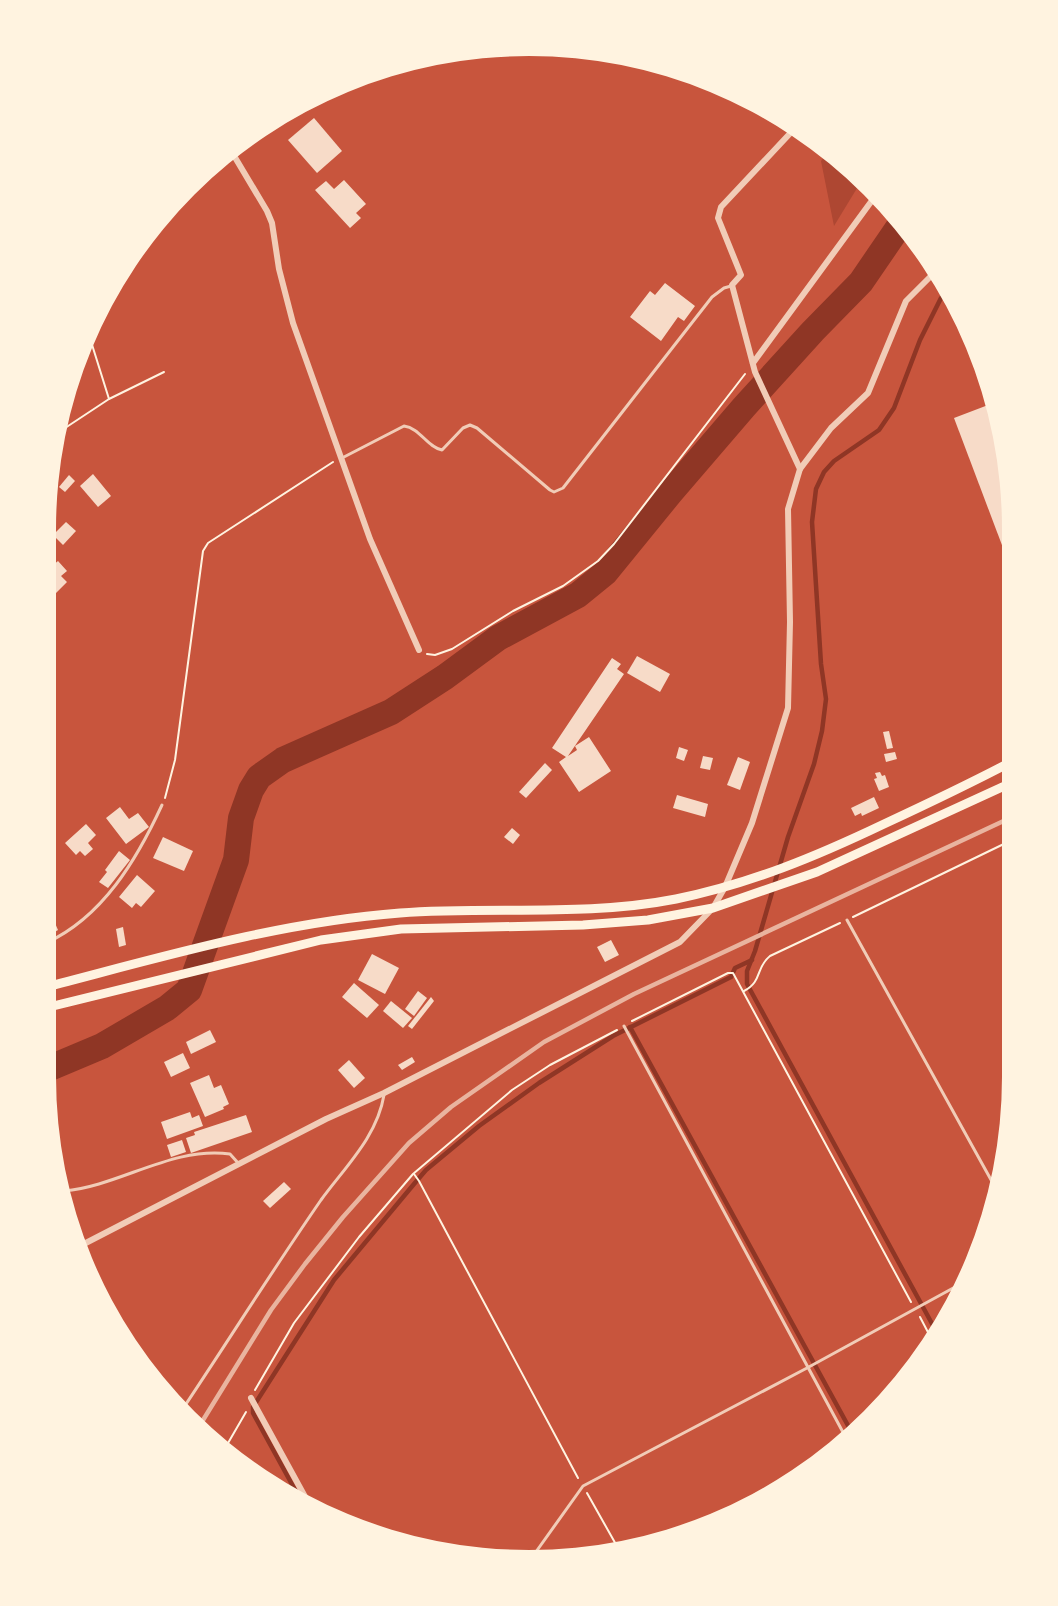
<svg xmlns="http://www.w3.org/2000/svg" width="1058" height="1606" font-family="Helvetica,sans-serif">
<rect width="100%" height="100%" fill="#c8553d"/>
<path fill="#ae4732" d="M829,151L848,165L862,180L834,226L821,161Z"/>
<g fill="none" stroke-linecap="round" stroke-linejoin="round">
<g stroke="#8f3625" stroke-width="4.5">
<path d="M630,1027L851,1431"/>
<path d="M936,1331L747,984V971L755,951L788,837L814,764L822,731L826,699L821,664L812,522L816,489L824,472L834,461L879,430L894,408L920,340L941,298L948,291"/>
<path d="M300,1499L253,1413V1407L334,1280L414,1184L426,1170L479,1126L539,1083L613,1036L731,977L735,968L752,960"/>
</g>
<path stroke="#8f3625" stroke-width="26" d="M45,1070L102,1046L167,1008L189,990L236,860L241,818L251,790L259,777L283,760L391,712L445,677L498,638L578,595L605,573L671,492L744,407L813,331L861,282L902,222"/>
</g>
<g fill="#f7dbc8">
<path d="M314,118L342,151L317,173L288,140Z"/>
<path d="M344,180L366,204L356,213L361,218L350,228L315,190L326,181L334,189Z"/>
<path d="M665,283L695,306L684,321L678,317L661,341L630,317L650,291L655,295Z"/>
<path d="M996,402L1012,498L1011,569L954,418Z"/>
<path d="M93,474L111,496L98,507L80,486Z"/>
<path d="M69,475L75,481L65,492L59,487Z"/>
<path d="M66,522L76,531L63,545L53,535Z"/>
<path d="M58,561L67,571L61,576L67,582L52,597L48,593L49,563L52,566Z"/>
<path d="M637,656L670,674L660,692L627,673Z"/>
<path d="M612,658L621,664L617,669L624,674L568,756L577,750L575,746L589,737L611,771L579,792L559,762L566,757L552,748Z"/>
<path d="M889,731L893,748L887,749L883,732Z"/>
<path d="M679,747L688,750L684,761L676,758Z"/>
<path d="M895,752L897,759L886,762L884,754Z"/>
<path d="M703,756L713,758L710,770L700,768Z"/>
<path d="M738,757L750,762L740,790L727,785Z"/>
<path d="M545,763L552,770L526,798L519,792Z"/>
<path d="M880,772L882,776L885,775L889,787L879,791L874,779L877,778L875,773Z"/>
<path d="M677,795L708,804L705,817L673,808Z"/>
<path d="M874,797L879,808L862,816L861,813L855,816L851,808Z"/>
<path d="M120,807L129,819L138,813L149,827L126,844L106,818Z"/>
<path d="M86,824L96,835L88,843L93,849L85,856L80,851L76,855L65,843Z"/>
<path d="M512,828L520,835L513,844L504,837Z"/>
<path d="M163,837L193,851L184,871L153,858Z"/>
<path d="M119,851L130,860L108,888L99,882L107,872L105,870Z"/>
<path d="M137,875L155,891L141,907L136,903L132,908L119,897Z"/>
<path d="M46,896L55,914L46,918Z"/>
<path d="M54,921L58,930L50,935L46,926Z"/>
<path d="M123,927L126,945L119,947L116,929Z"/>
<path d="M611,940L619,955L605,962L597,947Z"/>
<path d="M372,954L399,968L385,994L358,980Z"/>
<path d="M354,983L379,1005L367,1018L342,997Z"/>
<path d="M418,991L427,998L414,1016L405,1009Z"/>
<path d="M431,997L434,1001L412,1029L408,1026Z"/>
<path d="M391,1001L412,1018L403,1028L383,1011Z"/>
<path d="M210,1030L216,1042L191,1054L186,1042Z"/>
<path d="M183,1053L190,1068L171,1077L164,1062Z"/>
<path d="M412,1057L415,1062L402,1070L398,1065Z"/>
<path d="M349,1060L365,1078L354,1088L338,1070Z"/>
<path d="M209,1075L214,1088L221,1085L229,1104L223,1107L224,1109L205,1117L190,1083Z"/>
<path d="M190,1112L192,1118L199,1115L203,1126L167,1139L161,1122Z"/>
<path d="M246,1115L252,1132L191,1153L186,1138L195,1135L194,1132Z"/>
<path d="M182,1140L186,1152L171,1157L167,1145Z"/>
<path d="M284,1182L291,1189L270,1208L263,1201Z"/>
</g>
<g fill="none" stroke-linecap="round" stroke-linejoin="round">
<g stroke="#fff3e0" stroke-width="2">
<path d="M89,335L109,399"/>
<path d="M59,432L109,399L164,372"/>
<path d="M427,654L435,655L452,649L513,611L563,586L598,561L614,544L745,374"/>
<path d="M165,798L175,760L203,551L208,543L333,462"/>
<path d="M853,917L1010,841"/>
<path d="M744,991C763,981 755,968 770,956L840,923"/>
<path d="M632,1021L728,973H733L911,1302"/>
<path d="M414,1174L419,1181L578,1478"/>
<path d="M920,1317L931,1338"/>
<path d="M255,1390L294,1323L359,1237L413,1174L512,1090L550,1065L617,1030"/>
<path d="M224,1450L246,1412"/>
<path d="M587,1493L618,1548"/>
</g>
<g stroke="#f1ccb7" stroke-width="3">
<path d="M342,458L404,426C420,428 427,447 442,450L463,428L470,425L477,428L550,490L554,492L563,488L712,297L724,288L731,286"/>
<path d="M847,920L995,1187"/>
<path d="M46,943C103,917 137,859 162,805"/>
<path d="M624,1026L845,1436"/>
<path d="M64,1191C120,1186 172,1146 230,1154L239,1164"/>
<path d="M184,1407C230,1338 274,1268 321,1200C345,1167 377,1137 384,1095"/>
<path d="M533,1556L583,1486L807,1368L966,1281"/>
</g>
<g stroke="#f1ccb7" stroke-width="6">
<path d="M796,127L721,207L718,218L741,275L732,285L755,372L800,469"/>
<path d="M230,149L267,211L272,223L279,269L293,323L370,539L419,650"/>
<path d="M753,363L876,195"/>
<path d="M78,1247L326,1119L384,1093L680,942L713,908L725,887L752,823L788,708L790,622L788,509L800,469L831,428L868,393L906,301L936,271"/>
<path d="M251,1398L309,1504"/>
</g>
<g stroke="#fff3e0" stroke-width="9">
<path d="M46,987C162,957 280,922 400,913C491,906 585,917 676,899C750,884 817,856 884,824C927,804 969,784 1011,762"/>
<path d="M45,1008L321,940L401,929L583,925L648,920L713,908L817,872L1011,783"/>
</g>
<path stroke="#e9b49f" stroke-width="4.5" d="M200,1425L271,1310L305,1264L343,1217L409,1143L451,1107L544,1042L634,994L1010,818"/>
</g>
<path d="M0 0H1058V1606H0ZM529 56H529A473 473 0 0 1 1002 529V1077A473 473 0 0 1 529 1550H529A473 473 0 0 1 56 1077V529A473 473 0 0 1 529 56Z" fill="#fff3e0" fill-rule="evenodd"/>
</svg>
